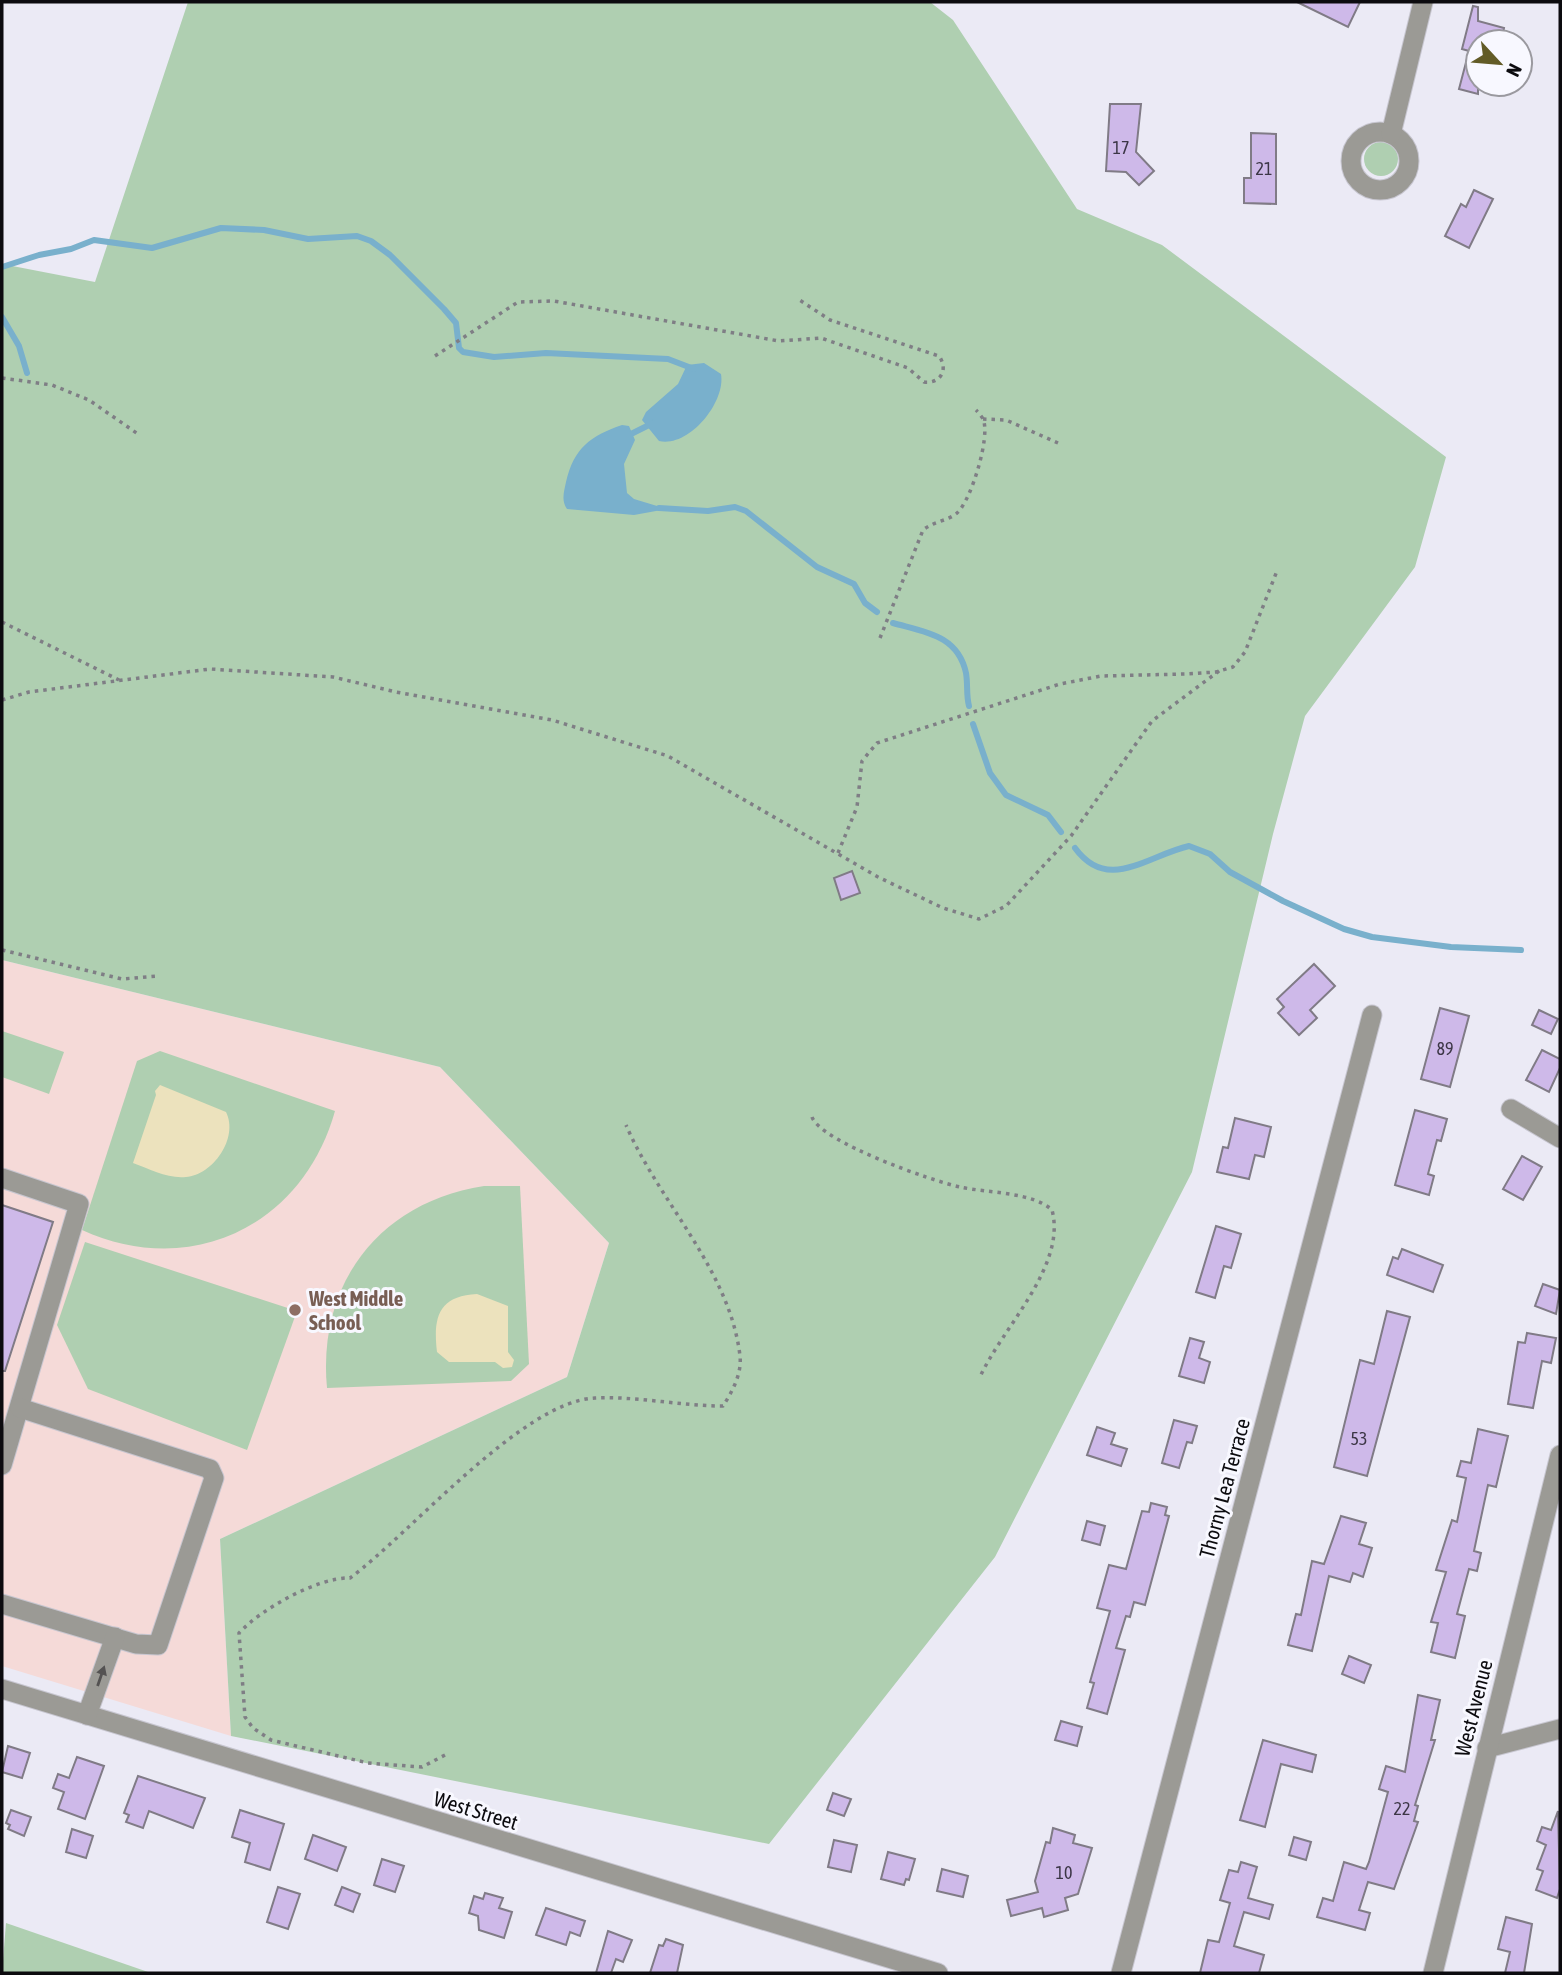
<svg xmlns="http://www.w3.org/2000/svg" width="1562" height="1975" font-family="'Asap Condensed',sans-serif">
<rect width="100%" height="100%" fill="#ebeaf5"/>
<path fill="#f5dad8" d="M2,960L440,1067L609,1243L567,1377L220,1539L231,1736L2,1666Z"/>
<g fill="#afcfb1">
<path d="M188,2H930L953,20L1077,209L1162,245L1446,457L1415,567L1305,716L1273,834L1192,1172L995,1557L769,1844L231,1736L220,1539L567,1377L609,1243L440,1067L2,960V264L95,282Z"/>
<circle cx="1381" cy="159" r="17"/>
<path d="M2,1031L64,1052L49,1094L2,1077Z"/>
<path d="M160,1051L335,1111C303,1225 192,1280 82,1230L137,1061Z"/>
<path d="M484,1186H520L529,1364L511,1381L327,1388C317,1283 380,1202 484,1186Z"/>
<path d="M85,1242L297,1311L247,1450L88,1389L57,1325Z"/>
<path d="M6,1923L151,1973H2Z"/>
</g>
<g fill="#ece2bd">
<path d="M160,1085L226,1112C239,1138 213,1175 186,1177C168,1179 150,1169 133,1163L156,1095L155,1091Z"/>
<path d="M477,1294L508,1306V1352L514,1360L512,1367L503,1368L495,1362H449L437,1352C433,1318 438,1296 477,1294Z"/>
</g>
<g fill="#79b0cc">
<path d="M704,363L721,374C726,402 689,448 659,441L642,420L646,412L678,384L687,365Z"/>
<path d="M622,425L629,426L635,440L624,464L627,493L634,499L667,509L634,515L567,509C561,500 564,492 566,482C574,448 590,436 622,425Z"/>
</g>
<g fill="none" stroke-linecap="round" stroke-linejoin="round">
<g stroke="#79b0cc" stroke-width="6">
<path d="M2,267L39,255L71,249L94,240L152,248L221,228L264,230L308,239L357,236L371,241L390,255L444,309L456,323L459,348L463,352L494,357L546,353L668,359L694,369"/>
<path d="M2,317L19,346L27,373"/>
<path d="M629,435L653,423"/>
<path d="M659,508L708,511L735,507L746,511L817,567L854,584L865,603L877,612"/>
<path d="M893,623C925,632 958,635 966,673C968,684 966,695 969,706"/>
<path d="M973,724L990,773L1006,795L1048,815L1061,832"/>
<path d="M1075,848C1108,893 1146,856 1189,846L1210,854L1230,872L1283,901L1344,929L1372,937L1451,947L1521,950"/>
</g>
</g>
<g fill="#ceb9e9" stroke="#807b86" stroke-width="2">
<path d="M1297,2H1360L1348,27Z"/>
<path d="M1473,6L1478,7V21L1504,28L1503,33L1516,36L1515,42H1478V94L1459,89L1469,51L1462,49Z"/>
<path d="M1110,104H1141L1136,152L1154,171L1139,185L1126,172L1106,171Z"/>
<path d="M1251,133L1276,134V204L1244,203V178H1251Z"/>
<path d="M1474,190L1493,199L1469,248L1445,236L1461,204L1466,207Z"/>
<path d="M852,871L860,893L841,900L834,878Z"/>
<path d="M1314,964L1335,986L1310,1010L1317,1018L1299,1035L1278,1013L1284,1007L1277,999Z"/>
<path d="M1440,1008L1469,1016L1450,1087L1421,1079Z"/>
<path d="M1539,1010L1558,1019L1551,1034L1532,1025Z"/>
<path d="M1542,1050L1560,1059V1068L1549,1092L1526,1080Z"/>
<path d="M1415,1110L1447,1119L1441,1141L1437,1140L1428,1174L1434,1176L1429,1195L1395,1185Z"/>
<path d="M1235,1118L1271,1127L1264,1157L1255,1155L1249,1179L1217,1172L1223,1147L1228,1148Z"/>
<path d="M1522,1156L1542,1167L1523,1200L1503,1189Z"/>
<path d="M2,1205L53,1222L5,1371H2Z"/>
<path d="M1216,1226L1241,1234L1231,1268L1224,1266L1215,1298L1196,1292Z"/>
<path d="M1402,1249L1443,1265L1433,1292L1387,1275L1393,1257L1398,1259Z"/>
<path d="M1543,1284L1560,1290L1556,1314L1535,1306Z"/>
<path d="M1387,1311L1410,1317L1367,1476L1334,1467L1360,1360L1374,1364Z"/>
<path d="M1527,1333L1556,1338L1551,1363L1542,1361L1533,1408L1508,1404L1518,1342L1525,1343Z"/>
<path d="M1190,1338L1204,1342L1199,1358L1210,1362L1204,1383L1179,1376Z"/>
<path d="M1174,1420L1197,1426L1192,1443L1187,1442L1179,1468L1162,1463Z"/>
<path d="M1097,1427L1115,1433L1111,1444L1127,1449L1121,1466L1087,1455Z"/>
<path d="M1478,1429L1508,1436L1496,1487L1488,1485L1479,1527L1474,1551L1481,1553L1477,1571L1469,1569L1457,1614L1465,1616L1455,1658L1431,1652L1438,1623L1431,1622L1446,1572L1436,1570L1452,1520L1457,1522L1466,1478L1457,1476L1461,1461L1471,1463Z"/>
<path d="M1151,1503L1167,1507L1165,1515L1169,1516L1145,1605L1134,1602L1130,1617L1126,1616L1116,1648L1125,1650L1107,1714L1087,1708L1094,1683L1090,1682L1110,1611L1097,1608L1109,1565L1126,1569L1142,1511L1149,1512Z"/>
<path d="M1341,1516L1366,1523L1359,1544L1372,1548L1363,1577L1353,1573L1350,1582L1329,1576L1312,1651L1288,1645L1296,1614L1301,1615L1312,1561L1324,1564Z"/>
<path d="M1087,1521L1105,1526L1100,1545L1082,1540Z"/>
<path d="M1349,1656L1371,1665L1364,1683L1342,1674Z"/>
<path d="M1418,1695L1440,1700L1431,1740H1435L1415,1805L1418,1806L1414,1821L1418,1822L1394,1889L1368,1882L1359,1910L1370,1913L1365,1930L1317,1917L1323,1898L1333,1901L1344,1862L1366,1869L1369,1862L1388,1792L1379,1789L1386,1766L1405,1772Z"/>
<path d="M1061,1721L1082,1727L1077,1746L1055,1740Z"/>
<path d="M1263,1740L1316,1755L1312,1772L1281,1764L1265,1827L1240,1820Z"/>
<path d="M8,1746L30,1753L22,1778L2,1772Z"/>
<path d="M77,1757L104,1766L85,1819L58,1809L64,1792L53,1788L58,1774L69,1778Z"/>
<path d="M138,1776L205,1798L193,1828L149,1811L143,1828L126,1822L129,1815L124,1813Z"/>
<path d="M833,1793L851,1799L844,1816L827,1810Z"/>
<path d="M11,1810L31,1817L24,1836L8,1829L10,1825L6,1823Z"/>
<path d="M240,1810L284,1824L270,1870L245,1862L250,1843L232,1837Z"/>
<path d="M1558,1811L1560,1889L1557,1898L1536,1890L1543,1871L1537,1869L1546,1845L1537,1841L1542,1827L1551,1830Z"/>
<path d="M1053,1828L1075,1835L1073,1843L1092,1848L1078,1894L1065,1898L1068,1910L1044,1917L1042,1908L1011,1916L1007,1900L1038,1892L1035,1881L1046,1842L1050,1843Z"/>
<path d="M72,1829L93,1836L86,1858L66,1852Z"/>
<path d="M313,1835L346,1847L337,1871L305,1859Z"/>
<path d="M1294,1837L1311,1842L1306,1860L1289,1855Z"/>
<path d="M834,1840L857,1845L851,1872L828,1867Z"/>
<path d="M888,1852L915,1859L909,1880L906,1879L904,1885L881,1879Z"/>
<path d="M382,1859L404,1866L395,1892L374,1885Z"/>
<path d="M1241,1862L1257,1867L1248,1898L1273,1905L1269,1919L1244,1912L1234,1946L1264,1955L1259,1973H1200L1208,1940L1219,1942L1230,1903L1220,1900L1229,1870L1238,1872Z"/>
<path d="M942,1869L968,1876L963,1897L937,1891Z"/>
<path d="M278,1887L300,1894L288,1929L267,1922Z"/>
<path d="M342,1887L360,1894L353,1912L335,1905Z"/>
<path d="M485,1893L503,1898L499,1908L512,1912L504,1938L479,1930L478,1916L469,1913L474,1896L483,1899Z"/>
<path d="M546,1908L585,1921L580,1936L570,1932L566,1945L536,1935Z"/>
<path d="M1506,1917L1532,1924L1524,1973H1505L1510,1952L1498,1949Z"/>
<path d="M608,1931L632,1940L623,1962L616,1959L611,1973H596Z"/>
<path d="M666,1939L683,1945L677,1973H650L659,1945L663,1946Z"/>
</g>
<g fill="none" stroke-linecap="round" stroke-linejoin="round">
<g stroke="#c7c6d0" stroke-width="21">
<g id="minor">
<circle cx="1380" cy="161" r="29"/>
<path d="M1391,134L1423,2"/>
<path d="M1511,1109L1560,1138"/>
<path d="M2,1178L79,1204L2,1465"/>
<path d="M2,1604L136,1644L158,1645L214,1478L210,1469L20,1408"/>
<path d="M2,1689L938,1973"/>
<path d="M87,1715L115,1637"/>
<path d="M1487,1748L1560,1729"/>
<path d="M1121,1973L1372,1015"/>
<path d="M1433,1973L1560,1455"/>
</g>
</g>
<g stroke="#7f7e85" stroke-width="3.5" stroke-dasharray="3.5 5" stroke-linecap="butt">
<path d="M435,356L518,302L554,301L779,341L821,338L908,368L924,382C940,384 949,370 939,356L830,320L798,299"/>
<path d="M2,378L52,385L89,400L138,434"/>
<path d="M983,419L1006,420L1058,443"/>
<path d="M2,622L119,680"/>
<path d="M880,638L923,530C934,521 948,521 957,513C971,501 991,436 983,419C983,418 977,411 976,410"/>
<path d="M2,700L29,692L210,669L333,677L396,692L552,720L668,756L878,877L943,908L979,919L1006,906L1071,836L1152,721L1223,668"/>
<path d="M838,853L857,807L862,761L877,743L1060,684L1101,676L1185,674L1216,672L1233,667L1245,652L1277,571"/>
<path d="M2,950L122,979L158,976"/>
<path d="M812,1117C821,1142 932,1181 960,1187C987,1193 1033,1192 1052,1210C1067,1266 1002,1328 980,1377"/>
<path d="M445,1755L422,1767L368,1763L271,1740L253,1728L245,1717L239,1633C261,1609 318,1577 350,1578C411,1533 523,1401 595,1398C637,1396 681,1406 723,1406C732,1392 742,1374 740,1356C730,1270 659,1202 626,1125"/>
</g>
<use href="#minor" stroke="#9b9a95" stroke-width="19"/>
</g>
<defs><path id="oneway-solid" d="M-6-.8H1V-3.2L6.5 0L1 3.2V.8H-6Z" transform="scale(1.75)"/></defs>
<use fill="#545252" href="#oneway-solid" transform="translate(101 1676) rotate(-71)"/>
<circle fill="#8d6e63" stroke="#f8f8ff" stroke-width="2.5" cx="295" cy="1310" r="7"/>
<g text-anchor="middle" dominant-baseline="central" stroke-width="6" stroke-linejoin="round" paint-order="stroke">
<g font-size="18" fill="#3c3646">
<text x="1121" y="147">17</text>
<text x="1264" y="168">21</text>
<text x="1445" y="1048">89</text>
<text x="1359" y="1438">53</text>
<text x="1402" y="1808">22</text>
<text x="1064" y="1872">10</text>
</g>
<g font-size="21" font-weight="bold" fill="#785e54" stroke="#f8f8ff" text-anchor="start">
<text x="309" y="1298">West Middle<tspan x="309" dy="24">School</tspan></text>
</g>
<g font-size="21" fill="#0c0b0f" stroke="#f8f8ff">
<text transform="translate(1224 1488) rotate(-75)">Thorny Lea Terrace</text>
<text transform="translate(1473 1708) rotate(-76)">West Avenue</text>
<text transform="translate(476 1810) rotate(17)">West Street</text>
</g>
</g>
<rect width="1562" height="1975" fill="none" stroke="#0c0b0f" stroke-width="7"/>
<g transform="translate(1499 63) rotate(116)"><circle r="33" fill="#f8f8ff" stroke="#9a999f" stroke-width="2"/>
<path d="M0-5L12 26L0 18L-12 26Z" fill="#625b27"/>
<text y="-10" font-size="19" font-weight="bold" text-anchor="middle" fill="#0c0b0f">N</text>
</g>
</svg>
